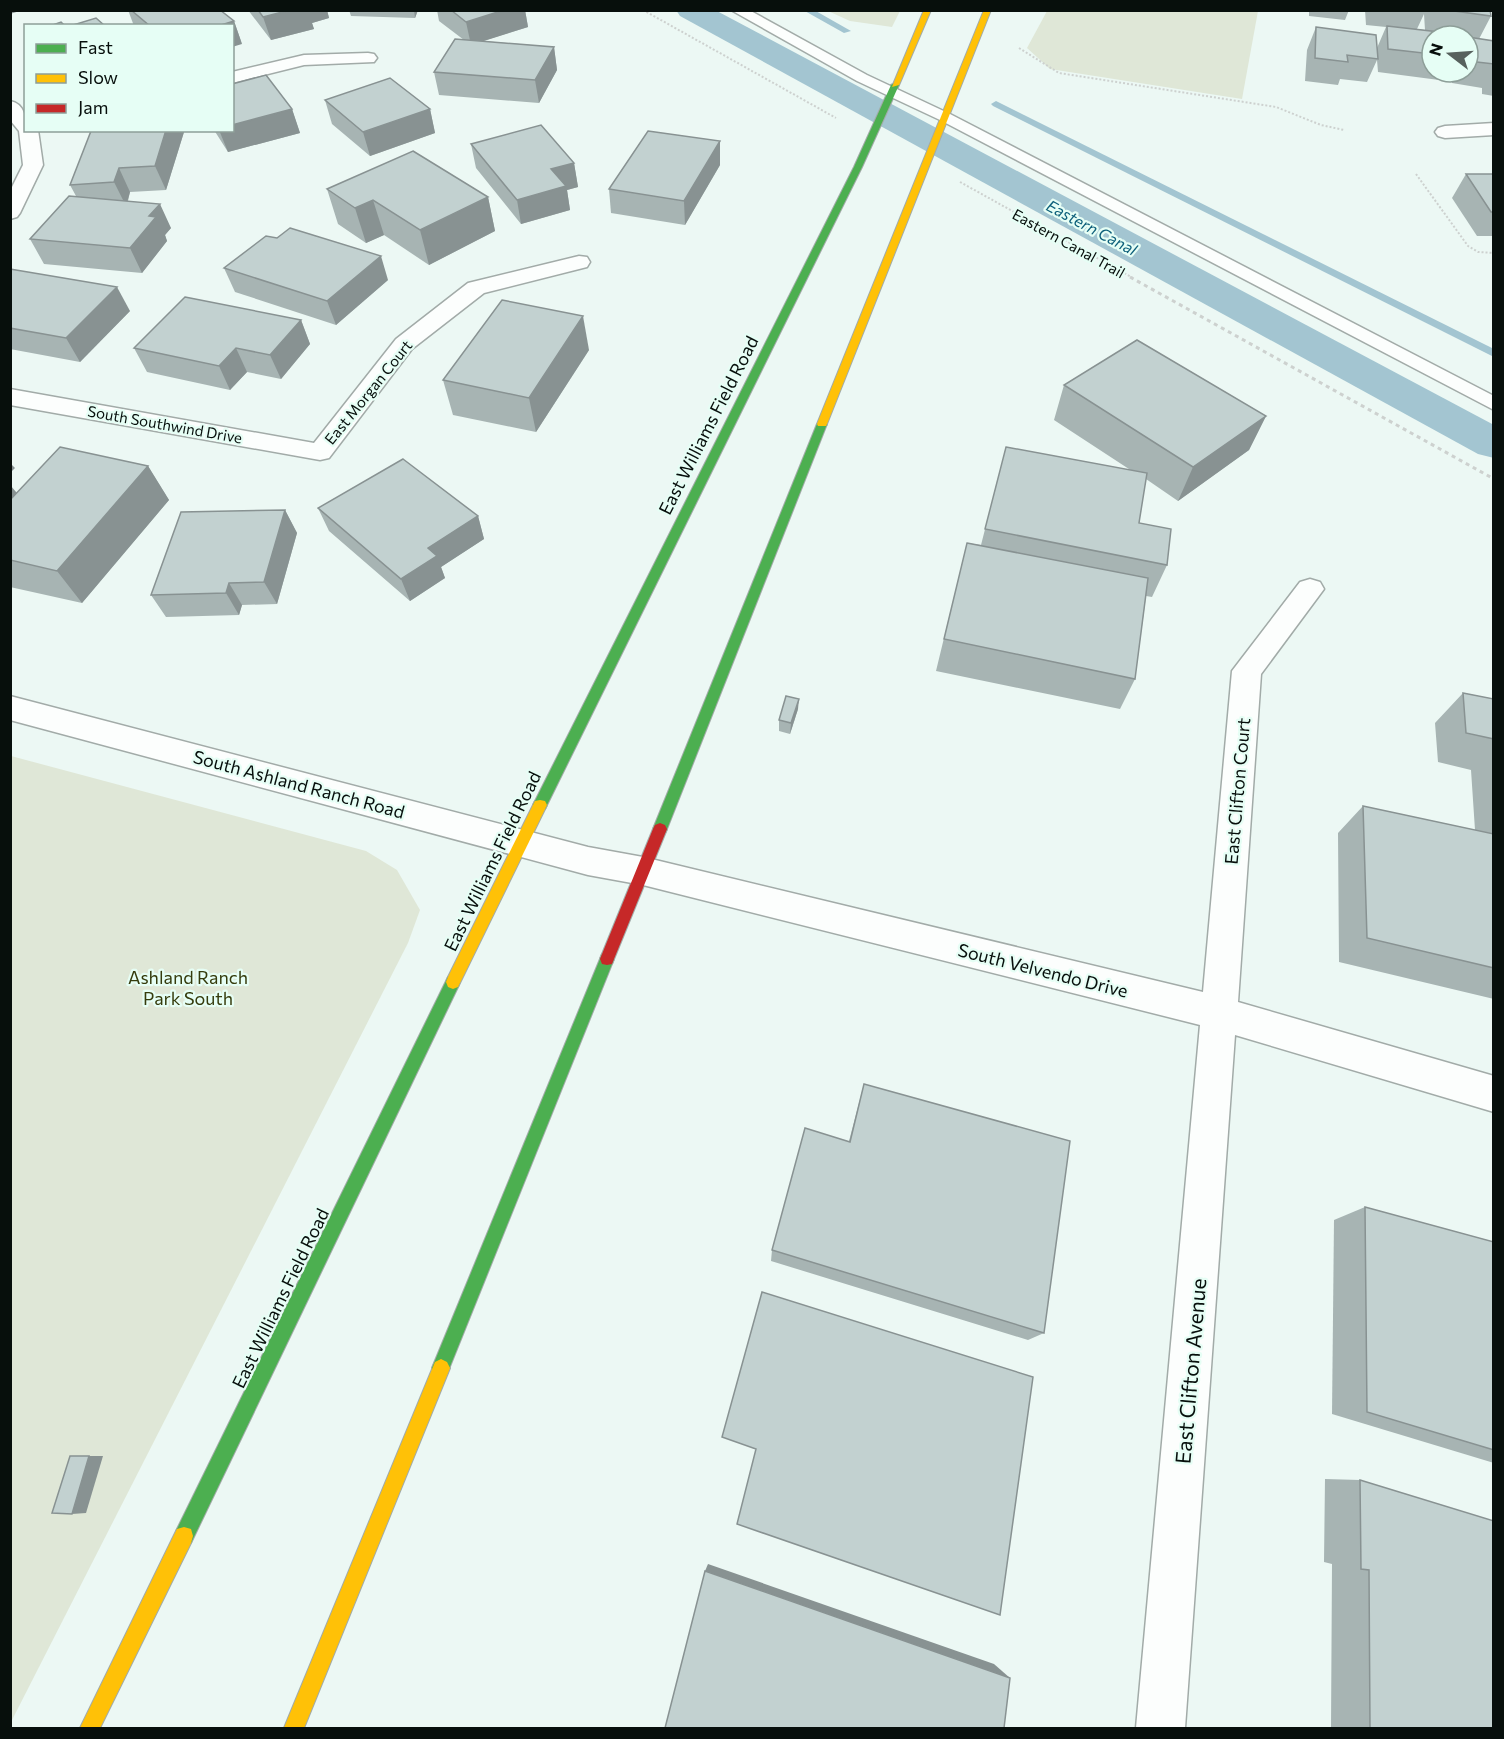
<svg xmlns="http://www.w3.org/2000/svg" width="1504" height="1739" font-family="Commissioner,sans-serif">
<rect width="100%" height="100%" fill="#ecf8f4"/>
<g fill="#dfe7d7">
<path d="M828,11H900L892,27L850,21Z"/>
<path d="M1258,11L1242,99L1050,69L1027,48L1047,11Z"/>
<path d="M11,756L366,851L397,870L420,910L408,943L11,1722Z"/>
</g>
<g fill="none" stroke-linecap="round" stroke-linejoin="round">
<g fill="#a3c5d1" fill-rule="evenodd">
<path d="M803,10H814L851,31L844,33Z"/>
<path d="M996,101L1494,349V357L993,106L991,104Z"/>
</g>
<path fill="#a3c5d1" fill-rule="evenodd" d="M676,10H715L1494,425V458L1478,454L680,16Z"/>
<g stroke="#a2aba8" stroke-width="3">
<path id="lane" d="M731,10H749L867,75L950,114L1494,396V410L940,120L857,81Z"/>
</g>
<g stroke="#a2aba8" stroke-width="3">
<g id="street">
<path d="M368,53L374,54L377,58L374,62L304,65L232,83V72L304,55Z"/>
<path d="M10,101C25,104 26,118 26,130H38L43,165L20,213L17,217L10,219V191L23,165L19,131L10,120Z"/>
<path d="M1494,123V135L1445,138L1438,136L1435,132L1438,128L1445,126Z"/>
<path d="M579,256L587,257L590,262L587,267L484,293L412,349L329,458L320,460L10,405V389L314,443L396,339L468,283Z"/>
<path d="M1310,579L1320,582L1324,589L1261,674L1238,1002L1494,1076V1112L1235,1035L1185,1728H1136L1200,1025L643,885L588,875L10,720V696L588,847L643,857L1203,992L1232,671L1300,582Z"/>
</g>
</g>
<g stroke="#a2aba8" stroke-width="2">
<g id="fast">
<path d="M895,83L899,85L862,167L547,805L545,809H535L533,805L854,167L891,85Z"/>
<path d="M822,421L827,424L667,829L665,833H655L653,829L817,424Z"/>
<path d="M607,953L612,954L614,959L447,1374L441,1377L435,1374L432,1368L600,959L602,954Z"/>
<path d="M453,975L458,977L460,982L458,987L191,1543L184,1545L177,1543L175,1536L177,1529L448,977Z"/>
</g>
</g>
<g stroke="#a2aba8" stroke-width="2">
<g id="slow">
<path d="M924,10H931L899,85L892,87Z"/>
<path d="M984,10H991L827,424L826,426H818L817,424Z"/>
<path d="M540,800L545,801L547,805L458,987L453,989L448,987L446,982L448,977L535,801Z"/>
<path d="M441,1359L447,1362L450,1368L304,1728H284L435,1362Z"/>
<path d="M184,1527L191,1529L193,1536L191,1543L100,1728H80L177,1529Z"/>
</g>
</g>
<g stroke="#a2aba8" stroke-width="2">
<path id="jam" d="M660,823L665,825L667,829L614,959L612,964L607,965L602,964L600,959L653,829L655,825Z"/>
</g>
<g stroke="#cdd1cf" stroke-width="2" stroke-dasharray="2 2" stroke-linecap="butt">
<path d="M643,10L836,118"/>
<path d="M1019,48L1059,73L1276,107L1321,125L1344,130"/>
<path d="M1416,174L1468,246L1478,252L1494,253"/>
<path d="M960,182L1133,278"/>
</g>
<path stroke="#cdd1cf" stroke-width="3" stroke-dasharray="4 4" stroke-linecap="butt" d="M1130,277L1494,479"/>
<use href="#lane" fill="#fcfefd" fill-rule="evenodd"/>
<use href="#street" fill="#fcfefd" fill-rule="evenodd"/>
<use href="#fast" fill="#4caf50" fill-rule="evenodd"/>
<use href="#slow" fill="#ffc107" fill-rule="evenodd"/>
<use href="#jam" fill="#c62828" fill-rule="evenodd"/>
</g>
<g fill="#a7b4b3" fill-rule="evenodd">
<path d="M128,10H220L234,21L242,44L232,26H134Z"/>
<path d="M248,10H327L329,18L312,23L314,29L271,40Z"/>
<path d="M349,10H418L415,18L351,16Z"/>
<path d="M437,10H525L528,27L483,41L554,47L557,70L539,103L439,95L434,72L464,40L439,21Z"/>
<path d="M1309,10H1349L1345,20L1309,16Z"/>
<path d="M1365,10H1490L1491,16L1479,39L1468,37V36L1448,35L1432,36V72H1443L1439,80L1378,72L1377,60L1367,82L1340,79L1338,85L1305,81L1307,50L1316,27L1377,48L1386,27L1366,25ZM1424,14L1425,30L1417,29Z"/>
<path d="M1468,37L1494,41V96L1482,94V88L1452,83V72H1468Z"/>
<path d="M325,100L430,109L435,133L370,156L332,124Z"/>
<path d="M292,109L300,133L228,152L214,130H232Z"/>
<path d="M184,132L166,190L130,192L128,201L171,228L165,235L167,241L142,273L44,264L30,239L76,196L70,185Z"/>
<path d="M471,144L574,163L578,187L567,190L570,210L521,224L476,168Z"/>
<path d="M720,165L685,225L611,213L609,189Z"/>
<path d="M1466,174H1494V236H1477L1452,198Z"/>
<path d="M327,189L488,197L495,231L429,265L384,235L366,243L338,224Z"/>
<path d="M224,268L388,280L336,325L235,292Z"/>
<path d="M10,269L130,311L80,362L10,349Z"/>
<path d="M301,320L310,344L281,379L247,372L230,390L147,372L134,348Z"/>
<path d="M589,350L536,432L453,415L443,380Z"/>
<path d="M1064,385L1266,416L1249,450L1178,501L1146,479L1139,523L1167,565L1152,597L1146,596L1135,679L1120,709L936,671L967,543L981,545L1006,447L1132,471L1054,420Z"/>
<path d="M148,466L169,500L82,603L10,587V485L17,493Z"/>
<path d="M318,508L478,516L484,539L441,567L445,578L410,601L329,531Z"/>
<path d="M285,510L297,533L277,604L242,605L239,615L166,617L151,595Z"/>
<path d="M1463,693L1494,699V999L1339,962L1338,833L1363,806L1475,830L1471,770L1438,762L1435,723Z"/>
<path d="M798,709L790,734L779,731V720Z"/>
<path d="M864,1084L1044,1333L1028,1340L771,1261L772,1250L849,1141Z"/>
<path d="M1365,1207L1494,1242V1463L1332,1414L1334,1220Z"/>
<path d="M1325,1479L1360,1480L1494,1728H1331L1332,1564L1324,1562Z"/>
</g>
<g fill="#889292">
<path d="M10,10H23L10,14Z"/>
<path d="M290,10H327L329,18L312,23L314,29L271,40L263,17Z"/>
<path d="M414,10H418L415,18Z"/>
<path d="M504,10H525L528,27L471,45L466,22Z"/>
<path d="M234,21L242,44L232,47V26H218Z"/>
<path d="M554,47L557,70L539,103L535,80Z"/>
<path d="M292,109L300,133L228,152L219,130H232V125Z"/>
<path d="M430,109L435,133L370,156L363,132Z"/>
<path d="M166,130H183L184,132L166,190L155,166Z"/>
<path d="M720,141V165L685,225L684,201Z"/>
<path d="M574,163L578,187L567,190L570,210L521,224L517,200L551,169Z"/>
<path d="M119,168L130,192L126,206L114,182Z"/>
<path d="M488,197L495,231L429,265L420,230Z"/>
<path d="M373,200L384,235L366,243L355,208Z"/>
<path d="M160,204L171,228L165,235L167,241L142,273L130,248L149,216Z"/>
<path d="M381,256L388,280L336,325L327,301Z"/>
<path d="M117,287L130,311L80,362L66,338Z"/>
<path d="M583,316L589,350L536,432L529,398Z"/>
<path d="M301,320L310,344L281,379L270,355Z"/>
<path d="M236,348L247,372L230,390L219,366Z"/>
<path d="M1266,416L1249,450L1178,501L1193,467Z"/>
<path d="M10,463L15,468L10,473Z"/>
<path d="M148,466L169,500L82,603L57,571Z"/>
<path d="M10,485L23,501L10,514Z"/>
<path d="M285,510L297,533L277,604L264,582Z"/>
<path d="M478,516L484,539L441,567L445,578L410,601L401,579L428,548Z"/>
<path d="M229,583L242,605L239,615L226,593Z"/>
<path d="M799,699L798,709L790,734L791,723Z"/>
<path d="M89,1456H103L86,1513L72,1514Z"/>
<path d="M708,1564L994,1664L1010,1678L705,1571Z"/>
</g>
<g fill="#c2d1d0" stroke="#889292" stroke-width="1.5">
<path d="M131,10H220L234,21L218,26H150Z"/>
<path d="M258,10H290L263,17Z"/>
<path d="M451,10H504L466,22Z"/>
<path d="M1447,10H1490L1491,16Z"/>
<path d="M96,18L105,26H70Z"/>
<path d="M61,22L65,26H50Z"/>
<path d="M1387,26L1448,33V36H1432V54L1388,49Z"/>
<path d="M1316,27L1376,35L1378,59L1347,55L1348,62L1315,58Z"/>
<path d="M1468,37L1494,41V64L1468,61Z"/>
<path d="M455,39L554,47L535,80L434,72Z"/>
<path d="M266,75L292,109L232,125V84Z"/>
<path d="M390,78L430,109L363,132L325,100Z"/>
<path d="M541,125L574,163L551,169L566,186L517,200L471,144Z"/>
<path d="M102,130H166L155,166L119,168L114,182L70,185L91,131Z"/>
<path d="M648,131L720,141L684,201L609,189Z"/>
<path d="M413,151L488,197L420,230L373,200L355,208L327,189Z"/>
<path d="M1466,174H1494V212H1491Z"/>
<path d="M69,196L160,204L149,216L156,217L130,248L30,239Z"/>
<path d="M290,228L381,256L327,301L224,268L266,236L277,238Z"/>
<path d="M10,269L117,287L66,338L10,328Z"/>
<path d="M185,297L301,320L270,355L236,348L219,366L134,348Z"/>
<path d="M502,300L583,316L529,398L443,380Z"/>
<path d="M1137,340L1266,416L1193,467L1064,385Z"/>
<path d="M60,447L148,466L57,571L10,560V500Z"/>
<path d="M1006,447L1147,473L1139,523L1171,529L1167,565L985,529Z"/>
<path d="M403,459L478,516L428,548L437,556L401,579L318,508Z"/>
<path d="M285,510L264,582L229,583L226,593L151,595L181,512Z"/>
<path d="M967,543L1148,578L1135,679L944,639Z"/>
<path d="M1463,693L1494,699V739L1466,733Z"/>
<path d="M786,696L799,699L791,723L779,720Z"/>
<path d="M1363,806L1494,834V968L1367,938Z"/>
<path d="M864,1084L1070,1141L1044,1333L772,1250L805,1128L850,1142Z"/>
<path d="M1365,1207L1494,1242V1450L1367,1412Z"/>
<path d="M762,1292L1033,1377L1000,1615L737,1524L756,1449L722,1437Z"/>
<path d="M70,1456H89L72,1514L52,1513Z"/>
<path d="M1360,1480L1494,1521V1728H1370L1369,1570L1361,1569Z"/>
<path d="M705,1571L1010,1678L1004,1728H665Z"/>
</g>
<g text-anchor="middle" dominant-baseline="central" stroke-width="4.5" stroke-linejoin="round" paint-order="stroke">
<g font-size="15" fill="#070f0c" stroke="#e6fef5">
<text transform="translate(1069 243) rotate(29)">Eastern Canal Trail</text>
<text transform="translate(368 392) rotate(-51)">East Morgan Court</text>
<text transform="translate(165 424) rotate(10)">South Southwind Drive</text>
</g>
<g font-size="16" font-style="italic" fill="#0d5f7a" stroke="#e6fef5">
<text transform="translate(1092 227) rotate(28)">Eastern Canal</text>
</g>
<g font-size="18" fill="#070f0c" stroke="#e6fef5">
<text transform="translate(708 425) rotate(-63)">East Williams Field Road</text>
<text transform="translate(299 784) rotate(15)">South Ashland Ranch Road</text>
<text transform="translate(1237 791) rotate(-85)">East Clifton Court</text>
<text transform="translate(492 861) rotate(-64)">East Williams Field Road</text>
<text transform="translate(1043 970) rotate(14)">South Velvendo Drive</text>
<text transform="translate(280 1298) rotate(-64)">East Williams Field Road</text>
</g>
<g font-size="18" fill="#353b0c" stroke="#e6fef5">
<text x="188" y="977">Ashland Ranch<tspan x="188" dy="21">Park South</tspan></text>
</g>
<g font-size="21" fill="#070f0c" stroke="#e6fef5">
<text transform="translate(1190 1371) rotate(-85)">East Clifton Avenue</text>
</g>
</g>
<rect width="1504" height="1739" fill="none" stroke="#070f0c" stroke-width="24"/>
<rect x="24" y="24" width="210" height="108" fill="#e6fef5" stroke="#8d9e98" stroke-width="1.5"/>
<rect x="36" y="44" width="30" height="9" fill="#4caf50" stroke="#8d9e98" stroke-width="1.5"/>
<text x="78" y="54" font-size="18" fill="#070f0c">Fast</text>
<rect x="36" y="74" width="30" height="9" fill="#ffc107" stroke="#8d9e98" stroke-width="1.5"/>
<text x="78" y="84" font-size="18" fill="#070f0c">Slow</text>
<rect x="36" y="104" width="30" height="9" fill="#c62828" stroke="#8d9e98" stroke-width="1.5"/>
<text x="78" y="114" font-size="18" fill="#070f0c">Jam</text>
<g transform="translate(1450 54) rotate(287)"><circle r="28" fill="#e6fef5" stroke="#8d9e98" stroke-width="1.5"/>
<path d="M0-4.5L10 22L0 15L-10 22Z" fill="#57615d"/>
<text y="-9" font-size="16" font-weight="bold" text-anchor="middle" fill="#070f0c">N</text>
</g>
</svg>
